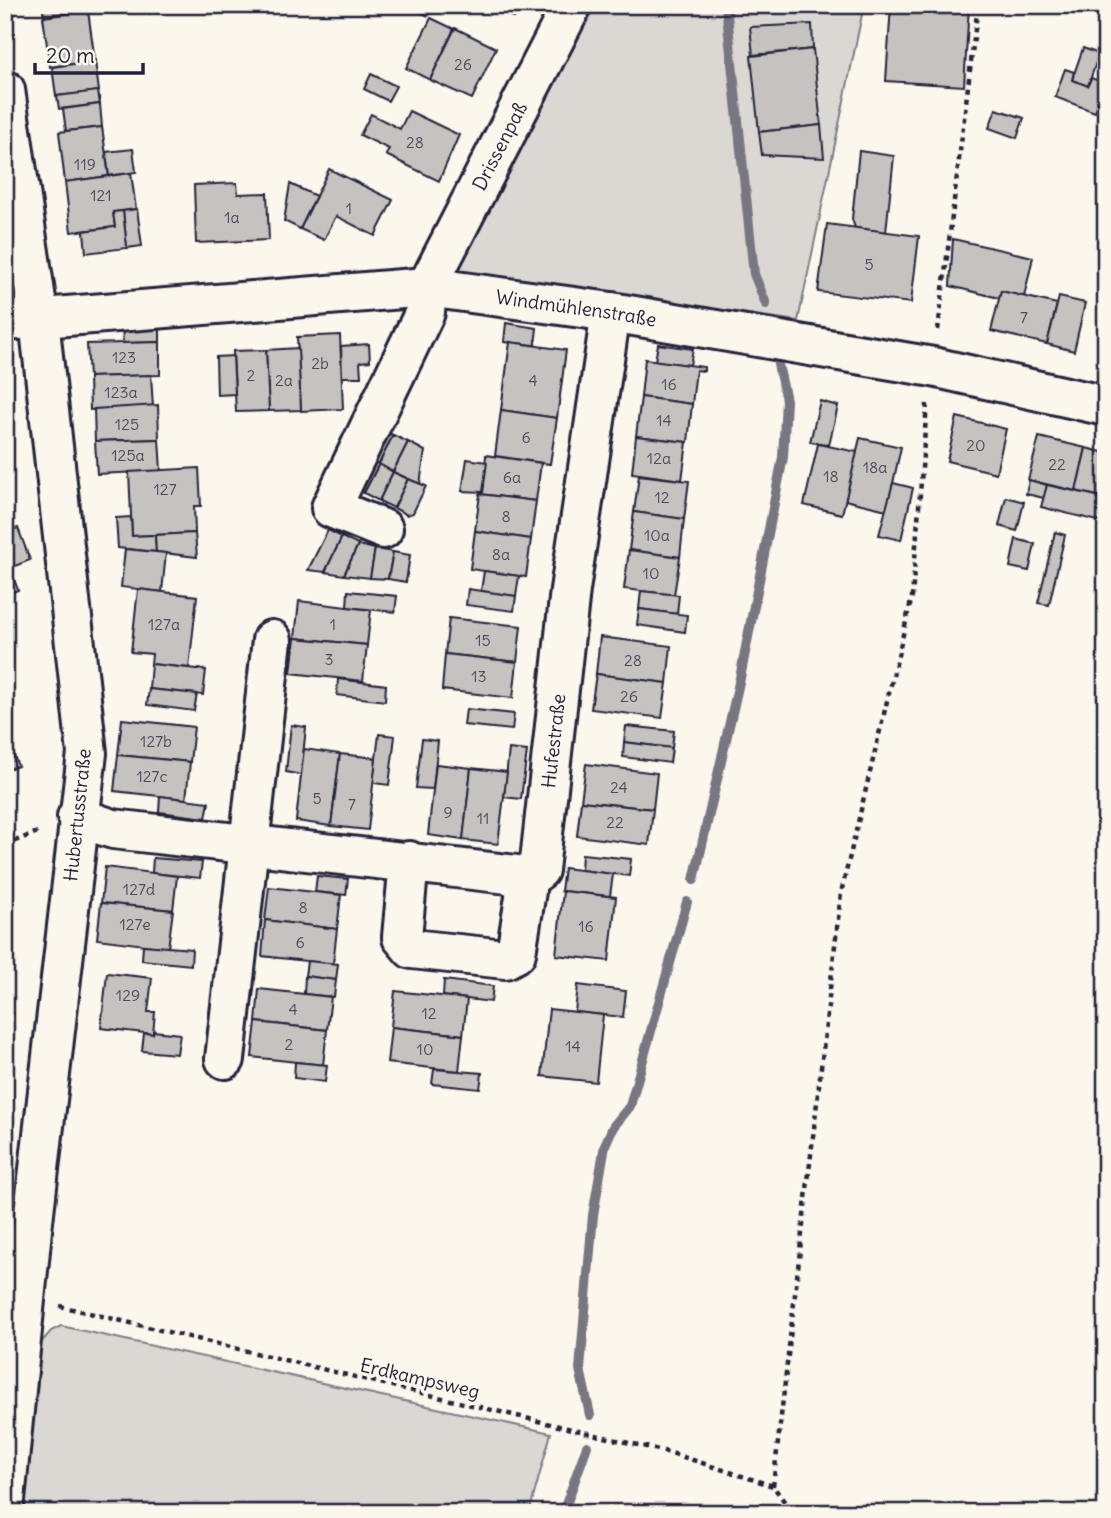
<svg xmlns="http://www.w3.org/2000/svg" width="1111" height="1518" font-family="Delius,sans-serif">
<rect width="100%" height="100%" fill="#fbf7ec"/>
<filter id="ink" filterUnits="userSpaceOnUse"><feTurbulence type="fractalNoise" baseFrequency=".0143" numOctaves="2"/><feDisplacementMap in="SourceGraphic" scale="14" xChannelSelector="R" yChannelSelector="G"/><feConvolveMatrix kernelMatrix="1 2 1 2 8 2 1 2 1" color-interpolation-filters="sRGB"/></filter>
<g filter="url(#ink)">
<g fill="#dbd8d3" stroke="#7e7d87" stroke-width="2">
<path d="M588,5H864L798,321L449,272Z"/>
<path d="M61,1326L551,1433L529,1513H22L39,1345L51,1331Z"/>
</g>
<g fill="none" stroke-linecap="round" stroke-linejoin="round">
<g stroke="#787681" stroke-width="10">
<path d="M726,5L754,274L766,304"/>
<path d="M694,880L740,678L783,457L786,400L777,360"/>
<path d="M590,1415L580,1369L593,1215L605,1145L613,1127L630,1106L687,902"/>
<path d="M563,1513L587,1446"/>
</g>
</g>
<g fill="#c6c2c0" stroke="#22223b" stroke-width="2">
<path d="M42,5H87L88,11L44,16Z"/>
<path d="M408,5H434L428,16Z"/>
<path d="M487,5H520L514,18Z"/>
<path d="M891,5L969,6L964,86L886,81Z"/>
<path d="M88,11L95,61L50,67L43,17Z"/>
<path d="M431,18L454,29L430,80L406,68Z"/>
<path d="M812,24L813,49L753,55L750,27Z"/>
<path d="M455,28L496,48L472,99L430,80Z"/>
<path d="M1083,48L1099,54L1088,86L1072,80Z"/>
<path d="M813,49L821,125L759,132L751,56Z"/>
<path d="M95,61L99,91L56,96L52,67Z"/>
<path d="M1065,69L1074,72L1072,80L1088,86L1091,78L1106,83L1095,112L1055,97Z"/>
<path d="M371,74L396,86L388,101L364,89Z"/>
<path d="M98,91L100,104L59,109L57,96Z"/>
<path d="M100,104L102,127L66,131L63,109Z"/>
<path d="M996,109L1024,118L1017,138L989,128Z"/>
<path d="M409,111L459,135L439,181L386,155L389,149L360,135L371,114L400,129Z"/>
<path d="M821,125L824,158L762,155L759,132Z"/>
<path d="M102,127L109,176L65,182L59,132Z"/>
<path d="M133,149L136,172L109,176L106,152Z"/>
<path d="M859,151L894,156L886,232L855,228L852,219Z"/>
<path d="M329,169L393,200L375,236L336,216L324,240L300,229Z"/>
<path d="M131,173L136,209L113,212L115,227L71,232L65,182Z"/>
<path d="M237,183L238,194L267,193L269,240L196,243L194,185Z"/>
<path d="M290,184L316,196L300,229L284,221Z"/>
<path d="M137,209L142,246L127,248L123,211Z"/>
<path d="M123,211L127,248L86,253L84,231L115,227L113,212Z"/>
<path d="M827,224L919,236L911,303L818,292Z"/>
<path d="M953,239L1033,257L1024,297L1001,291L999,298L950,286Z"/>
<path d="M1001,291L1057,304L1047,344L991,331Z"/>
<path d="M1059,297L1085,303L1074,351L1047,344Z"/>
<path d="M506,323L537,328L535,345L504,342Z"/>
<path d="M160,325V342L123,343L122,326Z"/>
<path d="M340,335L343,409L301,411L297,337Z"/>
<path d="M160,342V375L89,377L87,344Z"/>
<path d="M510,342L566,350L557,418L501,410Z"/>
<path d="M369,344L370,361L360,362L361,377H342L341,346Z"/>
<path d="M658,344L693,349L690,365L655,361Z"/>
<path d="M298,348L301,410L269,411L266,350Z"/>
<path d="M266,350L269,411L236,412L233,351Z"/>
<path d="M233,356L235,394L217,395L216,357Z"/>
<path d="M645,359L704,367V371L696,370L692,404L641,397Z"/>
<path d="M151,375L153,407L90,410L89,377Z"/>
<path d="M641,397L692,404L688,442L636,436Z"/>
<path d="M820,401L838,406L829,445L810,442Z"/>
<path d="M158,405L159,439L95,441L94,409Z"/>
<path d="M501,410L557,418L550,464L495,456Z"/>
<path d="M957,417L1006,429L996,473L947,461Z"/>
<path d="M378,428L393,435L379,464L364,457Z"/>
<path d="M393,435L408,442L393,472L379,464Z"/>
<path d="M636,436L687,442L682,480L632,473Z"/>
<path d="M1039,437L1086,448L1076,491L1028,480Z"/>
<path d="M860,438L901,447L887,510L845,500Z"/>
<path d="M159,439L161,471L97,474L95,441Z"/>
<path d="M408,442L425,451L420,484L393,472Z"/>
<path d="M818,444L857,452L842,514L804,505Z"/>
<path d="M1086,448L1106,453V498L1076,491Z"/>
<path d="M486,455L541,463L536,501L480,494L483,492Z"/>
<path d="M364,457L379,464L364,493L350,486Z"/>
<path d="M467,459L487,462L483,492L462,491Z"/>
<path d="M379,464L393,472L379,501L364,493Z"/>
<path d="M199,468L201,506H194L195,533L132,536L129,472Z"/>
<path d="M393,472L408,479L394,508L379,501Z"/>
<path d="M639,475L689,481L684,519L634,512Z"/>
<path d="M408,479L426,486L413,513L407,515L394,508Z"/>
<path d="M1029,480L1047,485L1044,498L1026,494Z"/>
<path d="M893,483L913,488L901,540L879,535Z"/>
<path d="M1047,485L1106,498V523L1041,507Z"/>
<path d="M480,494L536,501L531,539L475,531Z"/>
<path d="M1006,497L1024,502L1017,531L999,526Z"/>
<path d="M634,512L684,519L680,557L629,550Z"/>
<path d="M131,517L132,536L155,535L156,552L118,548L116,518Z"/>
<path d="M18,528L30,560L10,568L5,555V532Z"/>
<path d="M328,530L342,537L325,572L308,570Z"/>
<path d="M475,531L531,539L526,577L470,569Z"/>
<path d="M1055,532L1065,535L1049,605L1038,603Z"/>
<path d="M195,533L197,557L156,552L155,535Z"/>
<path d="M342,537L358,545L344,575L325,572Z"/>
<path d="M1016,539L1035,544L1029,571L1010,567Z"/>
<path d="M358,545L375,549L370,578L344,575Z"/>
<path d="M125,549L166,553L162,592L121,587Z"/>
<path d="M375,549L393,552L388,579L370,578Z"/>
<path d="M629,550L680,557L674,595L624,589Z"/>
<path d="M393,552L410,555L406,582L388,579Z"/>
<path d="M5,555L18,590L5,595Z"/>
<path d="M484,571L519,576L516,596L481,591Z"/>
<path d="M138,589L197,596L189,668L151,664L152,654L131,652Z"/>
<path d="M468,589L516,596L514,611L466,605Z"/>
<path d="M348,591L397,596L395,612L347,607Z"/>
<path d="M641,591L679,595L677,614L639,609Z"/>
<path d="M299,601L371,610L367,645L295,638Z"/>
<path d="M639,609L687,615L685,632L637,625Z"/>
<path d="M449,618L521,626L517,662L445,654Z"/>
<path d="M600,637L671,646L667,683L596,674Z"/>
<path d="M295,638L367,645L363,681L291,673Z"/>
<path d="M445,654L517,662L513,698L442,690Z"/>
<path d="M151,664L206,670L203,695L149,689Z"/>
<path d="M596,674L667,683L662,718L591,709Z"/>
<path d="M338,679L386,685L385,701L337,695Z"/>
<path d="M149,689L197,694L194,711L147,705Z"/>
<path d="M466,709L514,714L512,730L464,725Z"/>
<path d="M122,719L194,727L190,762L118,755Z"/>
<path d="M291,725L306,727L301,775L286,772Z"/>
<path d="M626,726L674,731L672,748L624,742Z"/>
<path d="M5,733L18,766L5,770Z"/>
<path d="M379,734L395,736L389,785L373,783Z"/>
<path d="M422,739L438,741L433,789L416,788Z"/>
<path d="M624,742L672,748L670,763L623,757Z"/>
<path d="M304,749L340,754L331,826L296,821Z"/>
<path d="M509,749L527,751L521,799L504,797Z"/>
<path d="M340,754L376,758L368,830L331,826Z"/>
<path d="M118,755L190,762L186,799L114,791Z"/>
<path d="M436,764L471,768L463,840L428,835Z"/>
<path d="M586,764L657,773L653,809L581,801Z"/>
<path d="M471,768L507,772L498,844L463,840Z"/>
<path d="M160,796L209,802L206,818L159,812Z"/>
<path d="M581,801L653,809L649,845L577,836Z"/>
<path d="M582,854L631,859L629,876L581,870Z"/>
<path d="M153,858L202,862L200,878L152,873Z"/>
<path d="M105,867L177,876L173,910L101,903Z"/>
<path d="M564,868L613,874L610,896L561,891Z"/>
<path d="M317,876L348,879L346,895L315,892Z"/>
<path d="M269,887L341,895L337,929L265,920Z"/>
<path d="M563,891L616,897L609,961L556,955Z"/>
<path d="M101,903L173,910L168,948L97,939Z"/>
<path d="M265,920L337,929L333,964L262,956Z"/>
<path d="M143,945L192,949L191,965L142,960Z"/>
<path d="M307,961L338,964L336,980L305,976Z"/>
<path d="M107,973L152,978L148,1012H155L153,1034L101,1028Z"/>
<path d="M305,976L336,980L334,997L304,994Z"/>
<path d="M444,980L493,986L491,1002L443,996Z"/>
<path d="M578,985L626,991L623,1017L575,1012Z"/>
<path d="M259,989L331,997L327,1030L256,1022Z"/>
<path d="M395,991L467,999L463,1035L391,1027Z"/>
<path d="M549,1009L603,1015L596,1082L542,1076Z"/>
<path d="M256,1022L327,1030L323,1065L252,1057Z"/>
<path d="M391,1027L463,1035L459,1071L387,1063Z"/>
<path d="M153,1031L180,1034L177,1054L142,1051L144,1033L153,1034Z"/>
<path d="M295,1062L327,1065L325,1082L294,1078Z"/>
<path d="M434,1069L482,1073L480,1089L432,1084Z"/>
</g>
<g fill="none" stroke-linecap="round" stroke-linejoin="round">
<g stroke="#22223b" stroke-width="44">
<g id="minor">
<path d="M5,90L39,320L87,753L32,1230L5,1500"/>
<path id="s1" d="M5,321L427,287L611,312L933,367L1106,406"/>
<path id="s2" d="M383,529L331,508L425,312L427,287L572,5"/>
<path d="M77,817L113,829L517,875L526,891L516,953L505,959L412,949L402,937L409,861"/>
<path id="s3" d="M523,882L539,870L570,590L611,312"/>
<path d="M225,1059L272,640"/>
</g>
</g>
<g stroke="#22223b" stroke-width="4.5" stroke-dasharray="5 5" stroke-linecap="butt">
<path d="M938,330L978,5"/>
<path d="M5,845L40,831"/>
<path d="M60,1306L671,1453L773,1486L793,1513"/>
<path d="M773,1486L841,893L912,597L927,404"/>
</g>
<use href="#minor" stroke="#fbf7ec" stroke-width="38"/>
</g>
</g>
<g text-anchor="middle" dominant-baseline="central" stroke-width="7" stroke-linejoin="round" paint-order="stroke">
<g font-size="16" fill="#4b4a5c">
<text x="463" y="64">26</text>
<text x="415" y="142">28</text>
<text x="85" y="164">119</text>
<text x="101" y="195">121</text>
<text x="349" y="208">1</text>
<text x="232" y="217">1a</text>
<text x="869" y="264">5</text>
<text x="1024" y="317">7</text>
<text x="124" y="357">123</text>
<text x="320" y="363">2b</text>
<text x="251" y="375">2</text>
<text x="284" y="380">2a</text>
<text x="533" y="380">4</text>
<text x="669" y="384">16</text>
<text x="121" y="392">123a</text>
<text x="664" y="420">14</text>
<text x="127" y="424">125</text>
<text x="526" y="437">6</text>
<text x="976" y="445">20</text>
<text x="128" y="455">125a</text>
<text x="659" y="458">12a</text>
<text x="1057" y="464">22</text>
<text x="875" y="467">18a</text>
<text x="831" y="476">18</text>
<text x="512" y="477">6a</text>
<text x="165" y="489">127</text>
<text x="662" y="497">12</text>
<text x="506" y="516">8</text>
<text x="657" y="535">10a</text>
<text x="501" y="554">8a</text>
<text x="651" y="573">10</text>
<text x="164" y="624">127a</text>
<text x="333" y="624">1</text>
<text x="483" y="640">15</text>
<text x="329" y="659">3</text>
<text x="633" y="660">28</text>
<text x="479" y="676">13</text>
<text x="629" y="696">26</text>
<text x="156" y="741">127b</text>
<text x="152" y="776">127c</text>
<text x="619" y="787">24</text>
<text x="317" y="798">5</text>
<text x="352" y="804">7</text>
<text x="448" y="812">9</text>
<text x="483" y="818">11</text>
<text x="615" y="822">22</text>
<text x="139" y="889">127d</text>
<text x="303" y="907">8</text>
<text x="135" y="924">127e</text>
<text x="586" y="926">16</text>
<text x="300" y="942">6</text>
<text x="128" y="995">129</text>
<text x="293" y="1009">4</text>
<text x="429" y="1013">12</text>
<text x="289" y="1044">2</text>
<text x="573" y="1046">14</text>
<text x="425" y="1049">10</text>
</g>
<g font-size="19" fill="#22223b" stroke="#fbf7ec">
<text stroke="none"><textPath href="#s2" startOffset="457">Drissenpaß</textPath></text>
<text stroke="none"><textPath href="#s1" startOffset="574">Windmühlenstraße</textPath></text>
<text stroke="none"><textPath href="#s3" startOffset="150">Hufestraße</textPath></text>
<text transform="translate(77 815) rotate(-84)">Hubertusstraße</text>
<text transform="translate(420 1378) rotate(13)">Erdkampsweg</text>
</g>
</g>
<rect width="1111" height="1518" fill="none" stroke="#fbf7ec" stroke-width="28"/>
<rect x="14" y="14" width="1083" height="1490" fill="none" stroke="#22223b" stroke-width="2.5" filter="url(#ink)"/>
<path d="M35 63v10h108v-10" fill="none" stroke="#22223b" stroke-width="3.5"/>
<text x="46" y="63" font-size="21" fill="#22223b" stroke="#fbf7ec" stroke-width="5" paint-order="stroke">20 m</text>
</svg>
